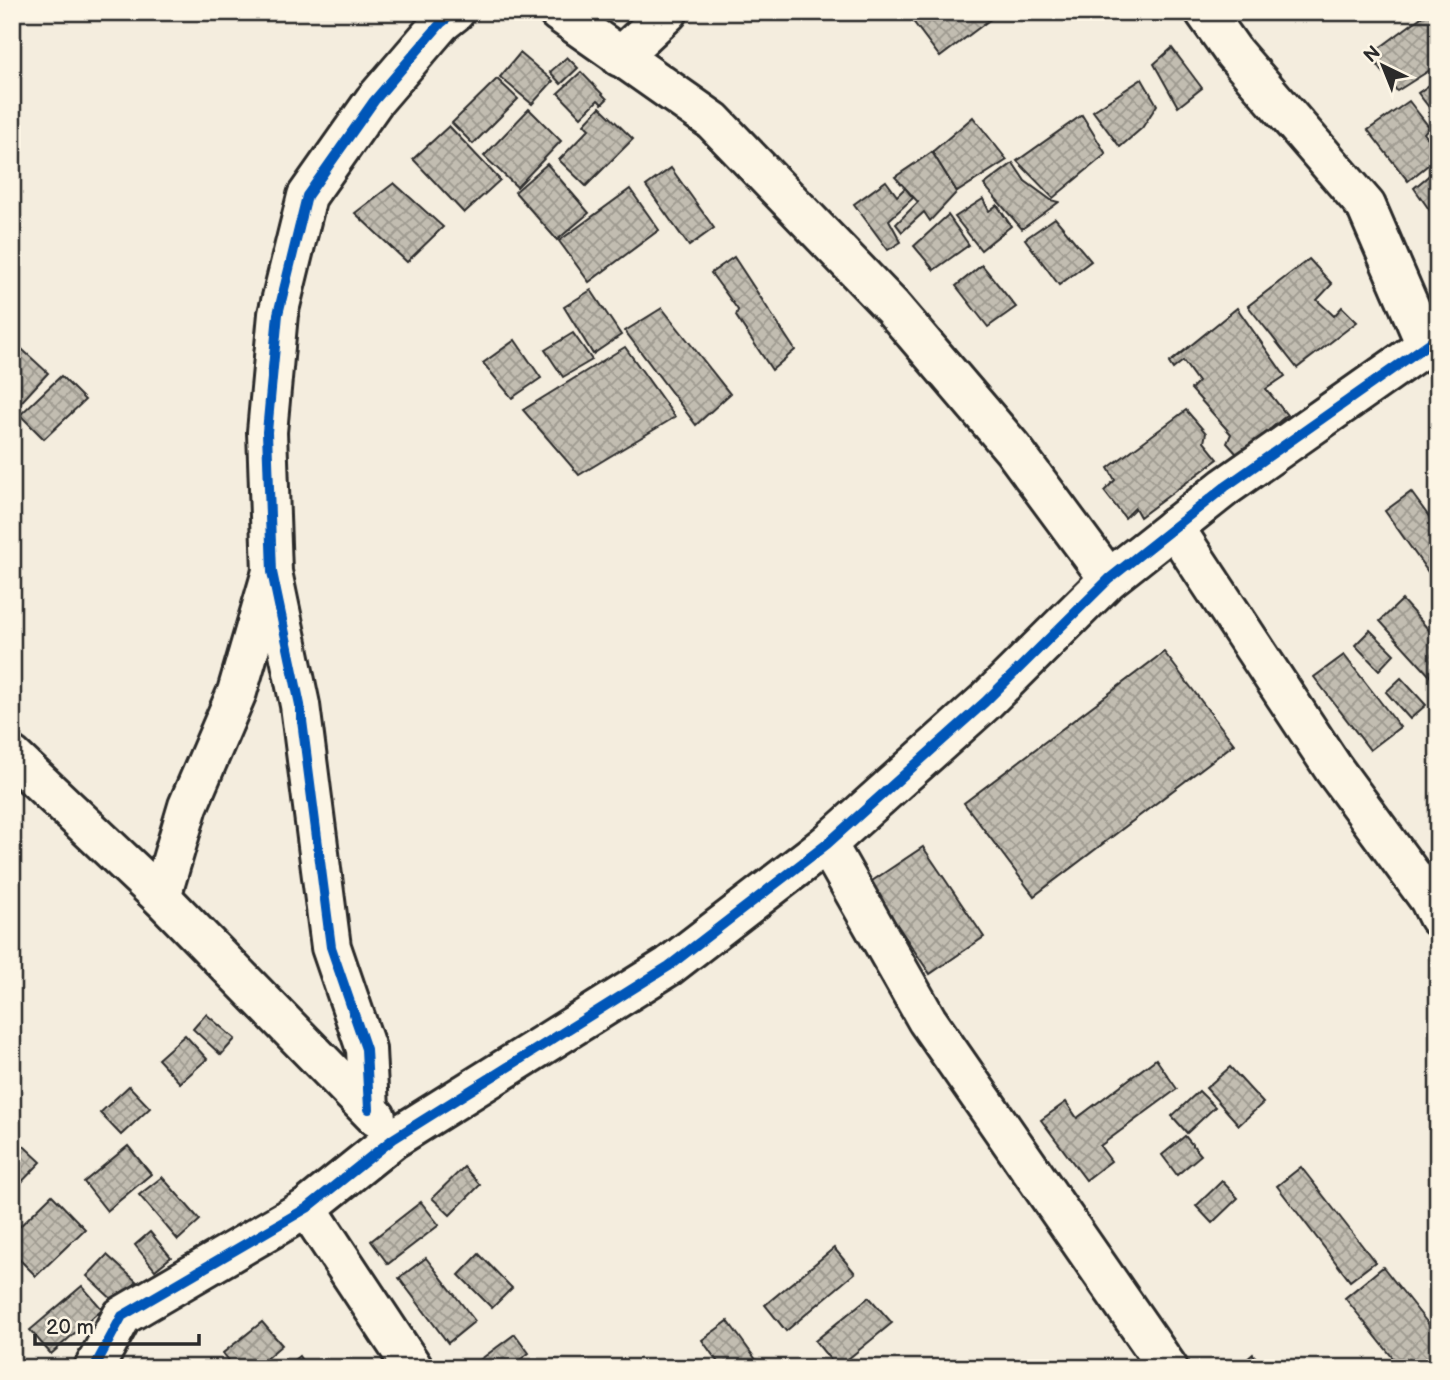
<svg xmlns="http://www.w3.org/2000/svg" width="1450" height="1380" font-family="'Balsamiq Sans',sans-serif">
<defs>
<pattern id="building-cross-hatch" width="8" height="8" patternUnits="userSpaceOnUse" patternTransform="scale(1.75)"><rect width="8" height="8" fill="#c2bdb1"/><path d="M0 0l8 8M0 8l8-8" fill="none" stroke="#9e9a90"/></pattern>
</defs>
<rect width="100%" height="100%" fill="#f4edde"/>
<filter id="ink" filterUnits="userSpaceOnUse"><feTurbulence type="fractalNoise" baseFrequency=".0143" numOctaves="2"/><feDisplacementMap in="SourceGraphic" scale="14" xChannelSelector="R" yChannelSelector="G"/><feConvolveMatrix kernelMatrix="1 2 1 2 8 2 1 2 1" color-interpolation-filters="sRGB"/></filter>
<g filter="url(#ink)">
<g fill="url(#building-cross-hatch)" stroke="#2b2b2b" stroke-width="2">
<path d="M906,12H1000L940,57Z"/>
<path d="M1428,12H1438V65L1397,91L1370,55Z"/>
<path d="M1172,48L1202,88L1178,107L1154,64Z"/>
<path d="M520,53L553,81L532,104L500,77Z"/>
<path d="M567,57L578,68L561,84L550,72Z"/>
<path d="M581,72L607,99L602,104L598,100L581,117L558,93Z"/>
<path d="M497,79L518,99L473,144L452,123Z"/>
<path d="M1142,79L1157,105L1142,128L1120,147L1093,111Z"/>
<path d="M1438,79V119L1418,93Z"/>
<path d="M1409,101L1429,127L1424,133L1438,152V157L1408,181L1368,130Z"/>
<path d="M600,107L633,139L586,186L559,160L589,129L584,124Z"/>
<path d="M529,109L561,141L517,187L484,156Z"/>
<path d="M1082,115L1106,154L1053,198L1017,161Z"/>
<path d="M973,117L1007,160L957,192L932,152Z"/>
<path d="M449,126L500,180L464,213L413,159Z"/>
<path d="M932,152L957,192L930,221L924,212L902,232L896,224L918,202L895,177Z"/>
<path d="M1013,163L1025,181L1051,200L1059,202L1022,229L984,185Z"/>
<path d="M547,164L589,213L557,240L515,192Z"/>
<path d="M671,168L714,228L689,246L646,186Z"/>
<path d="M1438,168V222L1414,188Z"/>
<path d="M886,181L897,196L905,188L913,198L889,220L901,242L888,250L854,204Z"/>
<path d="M394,183L443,227L407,262L355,213Z"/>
<path d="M630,189L659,230L589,282L559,241Z"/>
<path d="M983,199L989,211L997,205L1011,226L981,250L955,217Z"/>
<path d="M948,215L969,245L934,270L914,246Z"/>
<path d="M1055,218L1091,261L1059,285L1025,239Z"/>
<path d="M734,257L795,350L772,370L736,316L738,310L711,273Z"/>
<path d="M1309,259L1332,284L1317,300L1334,316L1342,307L1357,322L1297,368L1248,306Z"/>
<path d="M982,265L1016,307L988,327L956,286Z"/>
<path d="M591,290L621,335L593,354L564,307Z"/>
<path d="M662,308L730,394L696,425L625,331Z"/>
<path d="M1237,308L1285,376L1266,389L1287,415L1268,431L1271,437L1242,460L1227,443L1231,434L1191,389L1198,382L1183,361L1173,369L1169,363Z"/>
<path d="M573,333L592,360L563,377L545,350Z"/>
<path d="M12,340L48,373L15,409L12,407Z"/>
<path d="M515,340L541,378L512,398L483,363Z"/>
<path d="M625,347L675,417L579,475L523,410Z"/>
<path d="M61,376L85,400L44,439L20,415Z"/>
<path d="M1186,410L1206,433L1204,442L1218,459L1140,517L1135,508L1125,518L1104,491L1115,480L1108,468Z"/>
<path d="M1411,492L1438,529V586L1385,511Z"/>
<path d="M1402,600L1438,640V685L1380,621Z"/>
<path d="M1370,630L1394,654L1379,670L1355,645Z"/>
<path d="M1164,652L1234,744L1034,896L964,803Z"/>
<path d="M1344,655L1400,727L1370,750L1314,677Z"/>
<path d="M1401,678L1426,705L1410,719L1386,692Z"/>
<path d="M923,847L984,937L930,974L869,883Z"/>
<path d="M206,1014L235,1039L221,1055L193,1029Z"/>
<path d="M185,1035L207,1059L180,1083L158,1059Z"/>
<path d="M1156,1059L1177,1089L1100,1146L1111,1161L1086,1180L1041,1120L1066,1102L1077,1118Z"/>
<path d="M1230,1067L1263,1103L1239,1125L1206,1088Z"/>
<path d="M129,1086L150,1108L121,1135L100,1113Z"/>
<path d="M1199,1091L1215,1107L1187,1133L1172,1116Z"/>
<path d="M12,1135L41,1162L12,1192Z"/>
<path d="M1185,1136L1201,1155L1177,1175L1162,1155Z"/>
<path d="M128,1146L151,1174L107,1211L84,1182Z"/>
<path d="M464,1167L480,1185L450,1215L432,1198Z"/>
<path d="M1301,1167L1375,1262L1350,1281L1277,1186Z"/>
<path d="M162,1177L200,1220L178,1240L139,1195Z"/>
<path d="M1222,1181L1238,1198L1212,1223L1196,1206Z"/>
<path d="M52,1195L85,1229L36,1276L12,1252V1234Z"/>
<path d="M421,1202L439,1225L388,1264L371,1241Z"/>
<path d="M150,1232L171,1257L155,1270L135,1245Z"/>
<path d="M834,1248L855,1273L786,1331L765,1305Z"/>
<path d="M479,1254L512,1288L492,1308L459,1275Z"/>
<path d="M107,1255L137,1282L116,1303L87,1276Z"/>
<path d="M426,1258L475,1321L448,1343L399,1278Z"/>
<path d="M1383,1267L1438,1336V1368H1401L1345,1298Z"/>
<path d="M82,1286L102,1309L51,1354L30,1330Z"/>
<path d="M869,1297L892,1323L837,1368L815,1341Z"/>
<path d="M728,1321L762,1368H722L702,1340Z"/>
<path d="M262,1322L282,1345L255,1368H235L223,1353Z"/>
<path d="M515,1334L529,1353L509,1368H469Z"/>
<path d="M1253,1354L1264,1368H1237Z"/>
<path d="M299,1356L307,1368H284Z"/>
</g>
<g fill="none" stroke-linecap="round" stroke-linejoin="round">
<g stroke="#2b2b2b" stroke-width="44">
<g id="minor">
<path d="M558,12L713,121L892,307L1013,449L1109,579"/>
<path d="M1205,12L1234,53L1366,206L1426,345"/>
<path d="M620,57L668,12"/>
<path d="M1174,527L1333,768L1429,899L1438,917"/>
<path d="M12,756L161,897L376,1117"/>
<path d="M827,844L927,1020L1168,1368"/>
<path d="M161,897L188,806L237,692L271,575"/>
<path d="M369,1109L366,1049L331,947L300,705L272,572L267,432L278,314L307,196L374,101L441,23L455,12"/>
<path d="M307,1208L413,1368"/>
<path d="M94,1368L122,1316L307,1208L393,1139L669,966L827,844L985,702L1109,579L1225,487L1438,337"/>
</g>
</g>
<use href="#minor" stroke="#fcf5e5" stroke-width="38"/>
<g stroke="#fcf5e5" stroke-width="15">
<g id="cycleway">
<path d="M369,1109L366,1049L331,947L300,705L272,572L267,432L278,314L307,196L374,101L441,23L455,12"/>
<path d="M94,1368L122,1316L307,1208L393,1139L669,966L827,844L985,702L1109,579L1225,487L1438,337"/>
</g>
</g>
<use href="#cycleway" stroke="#0057b8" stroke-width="10"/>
</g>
</g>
<rect width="1450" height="1380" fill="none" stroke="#fcf5e5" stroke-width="42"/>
<rect x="21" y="21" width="1408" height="1338" fill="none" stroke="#2b2b2b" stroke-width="2.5" filter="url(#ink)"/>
<g transform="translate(1383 66) rotate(317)" stroke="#fcf5e5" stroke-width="5" paint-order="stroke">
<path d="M0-5L12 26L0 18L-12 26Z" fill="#2b2b2b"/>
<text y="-10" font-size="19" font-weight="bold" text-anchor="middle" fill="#2b2b2b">N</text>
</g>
<path d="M35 1334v10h164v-10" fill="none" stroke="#2b2b2b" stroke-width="3.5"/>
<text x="46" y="1334" font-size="21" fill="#2b2b2b" stroke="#fcf5e5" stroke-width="5" paint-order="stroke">20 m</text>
</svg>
